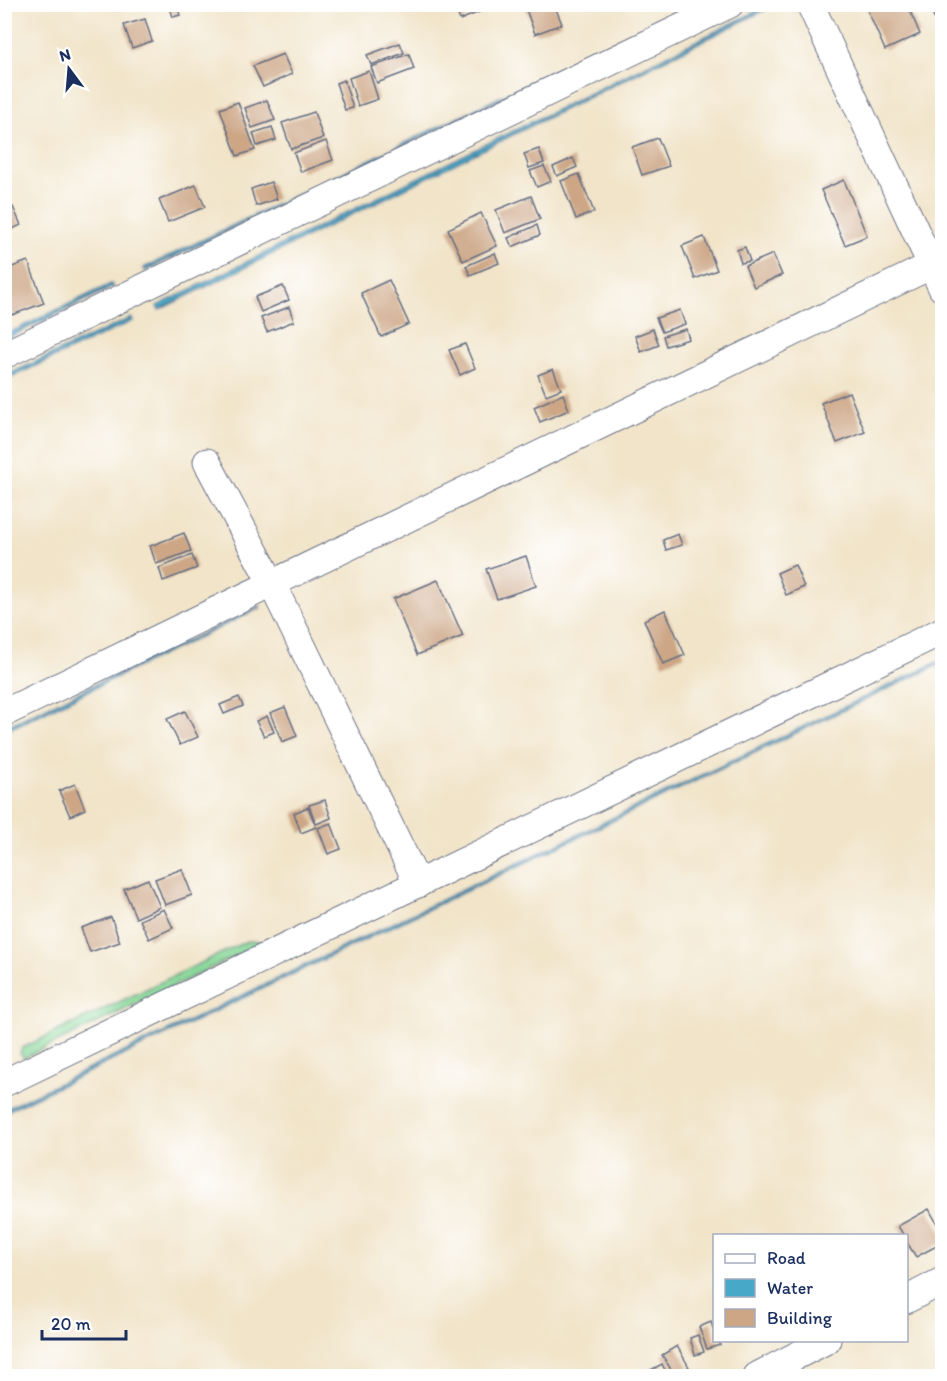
<svg xmlns="http://www.w3.org/2000/svg" width="947" height="1381" font-family="Itim,sans-serif">
<rect width="100%" height="100%" fill="#fff"/>
<filter id="ink" filterUnits="userSpaceOnUse"><feTurbulence type="fractalNoise" baseFrequency=".0167" numOctaves="2"/><feDisplacementMap in="SourceGraphic" scale="12" xChannelSelector="R" yChannelSelector="G"/><feConvolveMatrix kernelMatrix="1 2 1 2 8 2 1 2 1" color-interpolation-filters="sRGB"/></filter>
<filter id="wash" filterUnits="userSpaceOnUse"><feTurbulence type="fractalNoise" baseFrequency=".008" numOctaves="4" result="noise"/><feDisplacementMap in="SourceGraphic" scale="24" xChannelSelector="R" yChannelSelector="G"/><feGaussianBlur stdDeviation="1.35" result="paint"/><feColorMatrix in="noise" values="0 0 0 0 0 0 0 0 0 0 0 0 0 0 0 0 0 1.4 0 .05"/><feComposite in="paint" operator="in"/></filter>
<g filter="url(#wash)">
<rect width="100%" height="100%" fill="#f1e4c9"/>
<path fill="#87d696" stroke="#51827a" stroke-width="1.5" d="M247,941L265,942L24,1058L20,1053L22,1048Z"/>
<g fill="#48a8c7" stroke="#326c92" stroke-width="1.5">
<path d="M692,5H696L145,271L144,268Z"/>
<path d="M769,5H775L159,310L157,306Z"/>
<path d="M111,284L113,287L5,339V335Z"/>
<path d="M131,318L133,321L5,380V376Z"/>
<path d="M260,606V608L5,731V727Z"/>
<path d="M942,660V663L5,1112V1109Z"/>
</g>
<g id="blocks">
<g fill="#cca685">
<path d="M169,4H177L180,15L173,17Z"/>
<path d="M454,4H482L484,10L460,20Z"/>
<path d="M524,4H554L562,24L535,34Z"/>
<path d="M878,4H907L920,34L885,50L867,9Z"/>
<path d="M929,4H942V19L935,21Z"/>
<path d="M145,19L152,41L132,48L124,25Z"/>
<path d="M400,43L404,53L371,65L367,55Z"/>
<path d="M283,54L292,74L263,87L253,66Z"/>
<path d="M409,54L414,69L377,83L371,67Z"/>
<path d="M369,71L378,99L358,106L349,78Z"/>
<path d="M344,80L353,108L345,110L336,83Z"/>
<path d="M267,100L275,120L252,128L245,108Z"/>
<path d="M238,102L255,150L237,156L220,109Z"/>
<path d="M314,112L323,138L291,149L282,123Z"/>
<path d="M272,127L276,140L257,146L253,133Z"/>
<path d="M658,138L669,166L642,175L632,147Z"/>
<path d="M326,141L333,160L301,172L294,153Z"/>
<path d="M539,149L544,163L529,168L524,154Z"/>
<path d="M573,158L577,167L557,176L553,167Z"/>
<path d="M544,166L551,181L537,187L530,171Z"/>
<path d="M579,174L594,212L576,219L561,181Z"/>
<path d="M844,180L867,236L845,245L821,190Z"/>
<path d="M271,182L277,199L256,206L251,189Z"/>
<path d="M196,185L205,207L168,222L159,200Z"/>
<path d="M531,196L540,219L505,233L496,210Z"/>
<path d="M13,207L21,225L4,233V211Z"/>
<path d="M481,213L497,246L463,261L448,229Z"/>
<path d="M537,225L540,235L512,247L508,238Z"/>
<path d="M704,237L717,270L695,279L682,246Z"/>
<path d="M745,247L750,261L741,263L737,250Z"/>
<path d="M495,253L499,263L470,275L466,266Z"/>
<path d="M773,254L782,275L754,287L745,266Z"/>
<path d="M28,261L44,303L4,318V270Z"/>
<path d="M389,280L409,324L381,337L361,293Z"/>
<path d="M283,286L289,300L261,312L255,297Z"/>
<path d="M289,307L294,321L267,332L261,318Z"/>
<path d="M680,310L685,324L662,332L656,318Z"/>
<path d="M653,329L659,345L641,352L635,336Z"/>
<path d="M686,329L689,339L666,346L663,336Z"/>
<path d="M465,344L475,368L460,375L449,350Z"/>
<path d="M553,369L561,389L546,395L538,375Z"/>
<path d="M849,392L865,432L837,443L821,403Z"/>
<path d="M563,394L569,410L540,422L534,407Z"/>
<path d="M184,533L191,551L156,564L150,546Z"/>
<path d="M678,534L682,545L666,550L663,540Z"/>
<path d="M192,555L197,568L163,581L159,568Z"/>
<path d="M526,556L536,586L497,599L486,569Z"/>
<path d="M795,565L804,587L786,595L777,573Z"/>
<path d="M438,580L463,636L417,655L393,599Z"/>
<path d="M665,610L685,655L663,664L644,620Z"/>
<path d="M239,697L243,706L224,714L220,705Z"/>
<path d="M285,707L297,736L282,742L270,713Z"/>
<path d="M185,711L198,737L180,745L167,719Z"/>
<path d="M267,716L274,732L264,736L256,721Z"/>
<path d="M75,784L85,809L70,816L59,791Z"/>
<path d="M325,800L331,818L316,824L309,805Z"/>
<path d="M308,807L316,827L301,833L294,813Z"/>
<path d="M331,823L341,849L328,854L318,828Z"/>
<path d="M182,869L192,895L165,905L155,879Z"/>
<path d="M148,879L160,907L136,918L124,889Z"/>
<path d="M164,909L173,928L149,939L140,920Z"/>
<path d="M111,917L120,942L90,952L81,928Z"/>
<path d="M929,1209L942,1233V1243L916,1257L906,1241V1236H904L898,1226Z"/>
<path d="M711,1322L714,1331V1340H718L720,1345L707,1349L699,1327Z"/>
<path d="M698,1335L704,1352L695,1355L690,1338Z"/>
<path d="M677,1346L689,1367L675,1376L662,1355Z"/>
<path d="M662,1364L668,1376H650L647,1372Z"/>
</g>
</g>
</g>
<g filter="url(#ink)">
<use href="#blocks" fill-opacity="0" stroke="#666e83" stroke-width="1.5"/>
<g fill="none" stroke-linecap="round" stroke-linejoin="round">
<g stroke="#666e83" stroke-width="29">
<g id="minor">
<path d="M810,4L942,288"/>
<path d="M4,355L730,4"/>
<path d="M207,462L272,584L418,884"/>
<path d="M4,713L932,265"/>
<path d="M4,1083L942,631"/>
<path d="M906,1300L942,1281"/>
<path d="M757,1376L827,1340"/>
</g>
</g>
<use href="#minor" stroke="#fff" stroke-width="27"/>
</g>
</g>
<rect width="947" height="1381" fill="none" stroke="#fff" stroke-width="24"/>
<rect x="713" y="1234" width="195" height="108" fill="#ffffff" stroke="#a4acbf" stroke-width="1.5"/>
<rect x="725" y="1254" width="30" height="9" fill="#ffffff" stroke="#a4acbf" stroke-width="1.5"/>
<text x="767" y="1264" font-size="18" fill="#1b2f5e">Road</text>
<rect x="725" y="1279" width="30" height="18" fill="#48a8c7" stroke="#a4acbf" stroke-width="1.5"/>
<text x="767" y="1294" font-size="18" fill="#1b2f5e">Water</text>
<rect x="725" y="1309" width="30" height="18" fill="#cca685" stroke="#a4acbf" stroke-width="1.5"/>
<text x="767" y="1324" font-size="18" fill="#1b2f5e">Building</text>
<g transform="translate(69 69) rotate(344)" stroke="#ffffff" stroke-width="4.5" paint-order="stroke">
<path d="M0-4.5L10 22L0 15L-10 22Z" fill="#1b2f5e"/>
<text y="-9" font-size="16" font-weight="bold" text-anchor="middle" fill="#1b2f5e">N</text>
</g>
<path d="M42 1330v9h84v-9" fill="none" stroke="#1b2f5e" stroke-width="3"/>
<text x="51" y="1330" font-size="18" fill="#1b2f5e" stroke="#ffffff" stroke-width="4.5" paint-order="stroke">20 m</text>
</svg>
